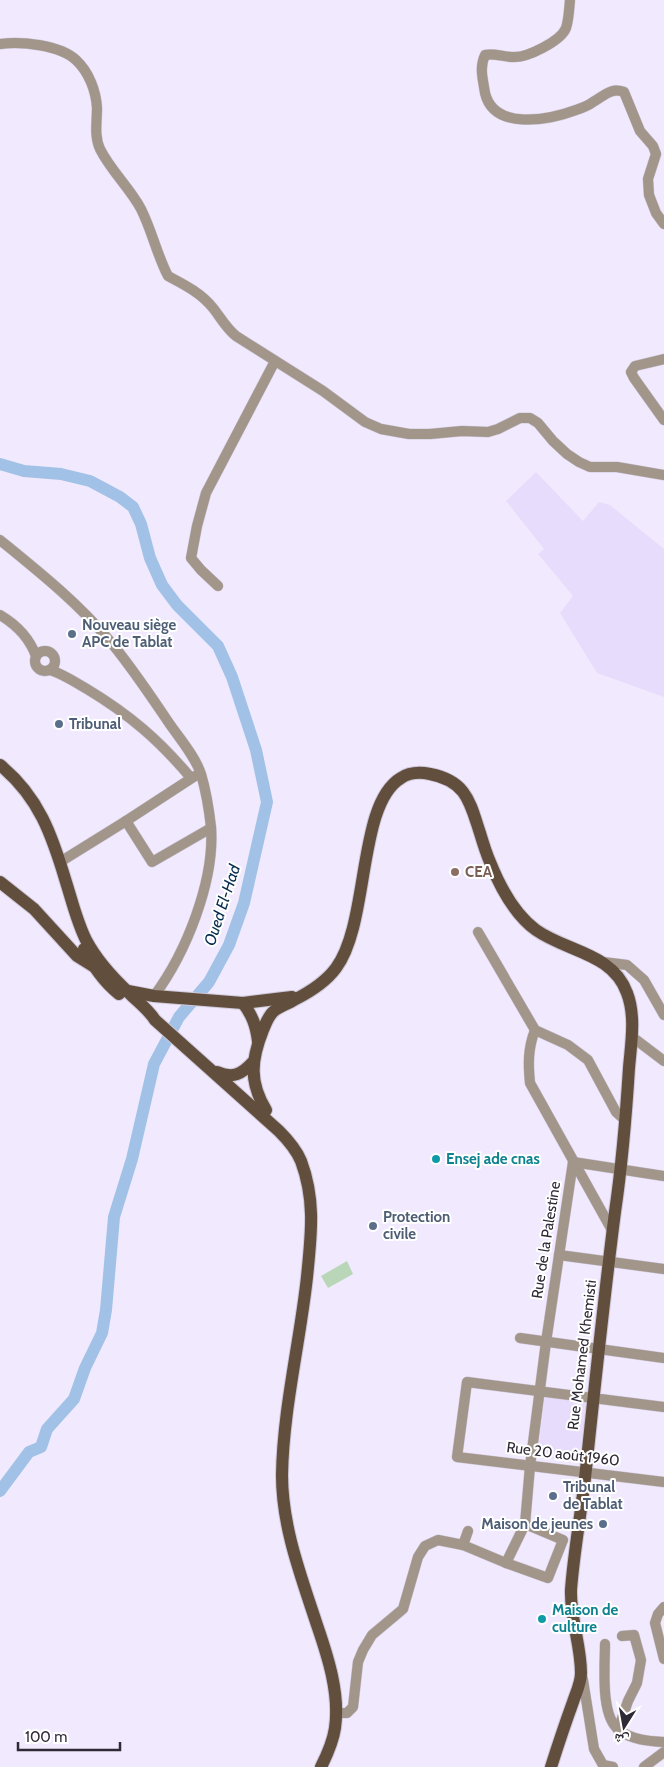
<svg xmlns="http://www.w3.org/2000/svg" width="664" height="1767" font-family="Cabin,'Noto Naskh Arabic',sans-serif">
<rect width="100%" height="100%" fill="#f1eafe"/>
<g fill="#e8dcfc">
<path d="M536,472L583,521L599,502L610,505L664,549V697L597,673L560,613L573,596L538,554L544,549L506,501Z"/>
<path d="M545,1395L587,1400L579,1462L537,1457Z"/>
</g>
<path fill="#b9d6b8" d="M347,1261L353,1274L328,1288L321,1276Z"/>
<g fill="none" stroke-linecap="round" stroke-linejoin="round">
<path stroke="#a1c2e6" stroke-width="12" d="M0,464L24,471L61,474L90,481L120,497L133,507L141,524L150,558L162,585L177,605L218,646L232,677L256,750L267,802L244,903L229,945L209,982L179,1017L154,1064L132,1159L114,1217L106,1310L102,1333L85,1368L74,1399L47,1429L41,1447L29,1452L0,1491"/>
<g stroke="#cec7da" stroke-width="11">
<g id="minor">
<path d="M570,0C569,9 569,19 566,28C561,41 527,58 513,57C503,57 495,53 485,55C479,68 483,79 485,93C494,131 549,120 576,110C582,108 588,106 593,102C604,96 611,87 624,92L640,131L653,146L656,154L648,179L649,195L656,213L664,224"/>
<path d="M0,44C21,41 60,45 76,60C89,72 96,91 97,108C97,122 94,136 100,149C111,171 130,188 141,209C152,231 157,255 168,276C185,285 201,293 213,308C221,318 226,328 236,336L323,391L365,422L381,429L409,434H430L462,431L488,432L498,429L520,418H530L538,423L553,441L567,454L579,462L590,467H617L664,475"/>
<path d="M664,359L635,366L631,372L634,378L664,420"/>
<path d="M0,540C38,571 77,602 109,640C131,666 150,695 169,723C180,739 195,756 201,774C206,791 209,809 211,827C215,881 186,953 154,996"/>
<path d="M218,586L201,570L191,558L197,526L206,493L275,361"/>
<path d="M0,615C17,625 29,637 36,656"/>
<circle cx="45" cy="661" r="10"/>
<path d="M50,670C63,674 75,682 87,689C130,715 159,740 191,778"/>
<path d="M126,821L152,862L211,828"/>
<path d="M60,862L126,821L195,776"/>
<path d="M478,932L535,1030L568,1045L588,1060L616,1112L626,1121"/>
<path d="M603,962L627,965L644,980L664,1015"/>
<path d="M535,1030C528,1048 528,1064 530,1083L613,1232"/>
<path d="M631,1036L664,1061"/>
<path d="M573,1162L664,1176"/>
<path d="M559,1255L664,1269"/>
<path d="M520,1338L664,1358"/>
<path d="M664,1407L467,1382L457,1457L664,1482"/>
<path d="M468,1531L463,1545L506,1563L525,1524L530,1466L546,1342L573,1162"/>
<path d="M506,1563L548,1578L563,1540L525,1524"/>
<path d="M664,1607L658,1614L655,1623L664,1659"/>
<path d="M605,1644C605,1666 600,1716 619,1730C632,1740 649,1741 664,1742"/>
<path d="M582,1677L583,1680L594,1749L603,1765L613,1767"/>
<path d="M335,1713H347L353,1707L358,1662L363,1650L372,1635L403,1609L418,1557L425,1546L438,1540L463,1545"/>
<path d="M618,1730L628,1701L637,1683L641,1660L634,1635L622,1636"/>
<path d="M644,1767L664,1752"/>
</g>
</g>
<g stroke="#cec7da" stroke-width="14">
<g id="major">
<path d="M0,765C39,797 52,835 66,882C72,901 77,922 86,940C96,959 113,978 129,993C138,1002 148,1009 155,1020L279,1131C288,1140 296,1149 301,1161C316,1201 311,1236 307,1277C300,1342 283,1410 282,1475C282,1527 301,1576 317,1625C328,1657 340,1694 335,1728C333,1742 327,1755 321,1767"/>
<path d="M0,882L34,909L77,956L93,966"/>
<path d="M84,949C94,967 103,981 119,994"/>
<path d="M128,991L154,996L243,1003L292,997"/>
<path d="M243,1003C252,1015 256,1025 258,1041"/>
<path d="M217,1072C233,1079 242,1074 253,1062"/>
<path d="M266,1110C249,1082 251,1060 263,1030C266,1023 268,1016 274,1011C280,1006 288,1004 294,1000C310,992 325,983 336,968C370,922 357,804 401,778C410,772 420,772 430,774C467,781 470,803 480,833C483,843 486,853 490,862C500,887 514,914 536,930C567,952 613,953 627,993C636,1016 631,1044 629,1068C626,1116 622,1164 615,1212C604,1297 595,1383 586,1469C582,1509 574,1549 571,1590C570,1618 581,1645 581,1673C581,1683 576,1693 573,1702C565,1724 558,1745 551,1767"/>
</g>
</g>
<use href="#minor" stroke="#a2968b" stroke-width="10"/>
<use href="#major" stroke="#624e3c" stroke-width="12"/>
</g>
<g fill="#5c6f8a" stroke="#fff" stroke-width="2">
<circle cx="72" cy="634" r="5"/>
<circle cx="59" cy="724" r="5"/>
<circle cx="373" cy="1226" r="5"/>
<circle cx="553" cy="1496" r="5"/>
<circle cx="603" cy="1524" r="5"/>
</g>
<circle fill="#8d6e63" stroke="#fff" stroke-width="2" cx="455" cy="872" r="5"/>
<g fill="#0f9aa8" stroke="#fff" stroke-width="2">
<circle cx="436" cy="1159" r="5"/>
<circle cx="542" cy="1619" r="5"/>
</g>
<g text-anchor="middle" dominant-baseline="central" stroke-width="4" stroke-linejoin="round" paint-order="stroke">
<g font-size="15" font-weight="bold" fill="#4e5e75" stroke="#fff" text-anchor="start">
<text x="82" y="625">Nouveau siège<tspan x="82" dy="17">APC de Tablat</tspan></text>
<text x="69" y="724">Tribunal</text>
<text x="383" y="1217">Protection<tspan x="383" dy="17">civile</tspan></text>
<text x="563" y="1487">Tribunal<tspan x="563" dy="17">de Tablat</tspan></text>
<text x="593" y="1524" text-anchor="end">Maison de jeunes</text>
</g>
<g font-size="15" font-weight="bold" fill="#785e54" stroke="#fff" text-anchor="start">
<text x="465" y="872">CEA</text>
</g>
<g font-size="15" font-weight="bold" fill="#0d838f" stroke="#fff" text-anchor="start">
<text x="446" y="1159">Ensej ade cnas</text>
<text x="552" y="1610">Maison de<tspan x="552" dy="17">culture</tspan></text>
</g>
<g font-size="15" fill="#2e2935" stroke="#fff">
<text transform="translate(546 1240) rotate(-81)">Rue de la Palestine</text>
<text transform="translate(582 1355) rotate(-83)">Rue Mohamed Khemisti</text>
<text transform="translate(563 1454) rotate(7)">Rue 20 août 1960</text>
</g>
<g font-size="16" font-style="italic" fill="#062c4d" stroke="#fff">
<text transform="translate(222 905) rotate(-72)">Oued El-Had</text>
</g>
</g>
<g transform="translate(624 1727) rotate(191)" stroke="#ffffff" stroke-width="4" paint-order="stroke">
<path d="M0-4L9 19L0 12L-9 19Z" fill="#2e2935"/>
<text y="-8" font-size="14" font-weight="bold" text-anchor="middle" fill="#2e2935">ش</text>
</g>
<path d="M18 1742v8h102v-8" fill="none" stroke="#2e2935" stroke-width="2.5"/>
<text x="25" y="1742" font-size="15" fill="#2e2935" stroke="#ffffff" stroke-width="4" paint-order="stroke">100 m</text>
</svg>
